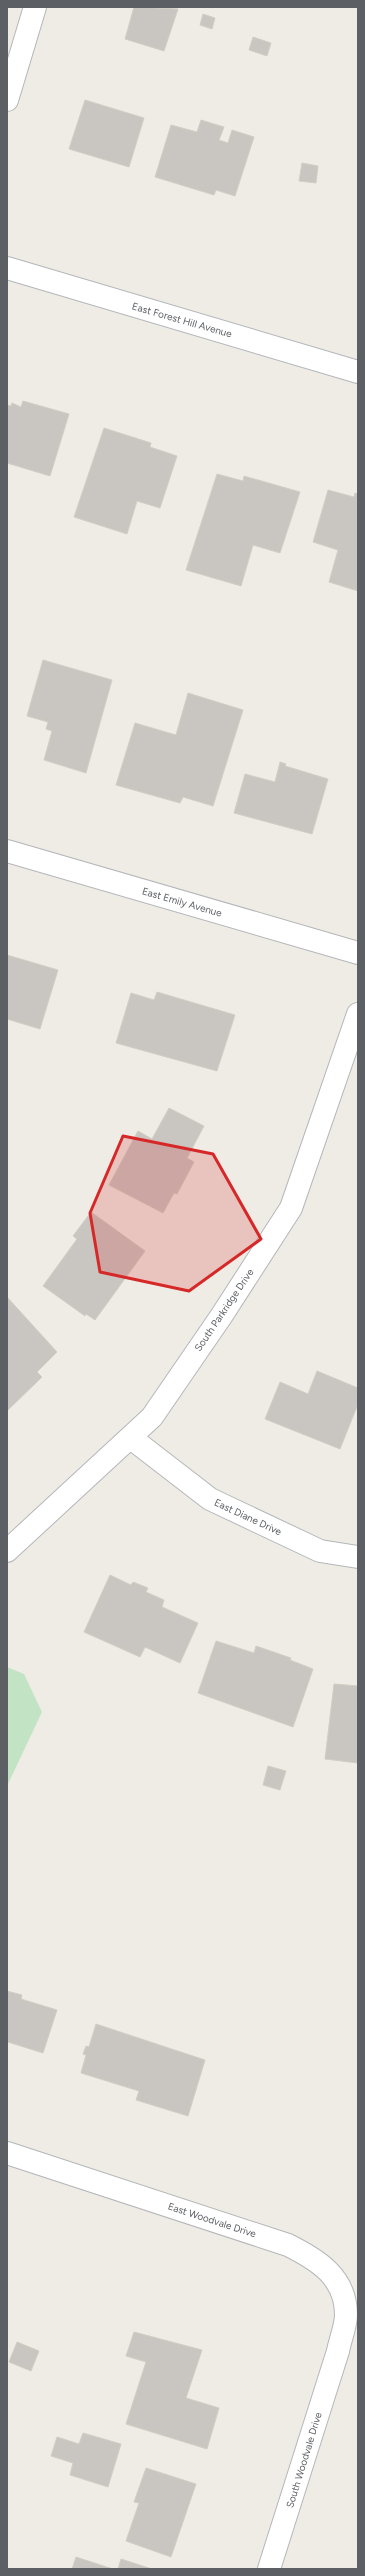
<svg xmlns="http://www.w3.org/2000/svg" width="365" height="2576" font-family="Figtree,sans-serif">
<rect width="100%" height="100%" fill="#eeece4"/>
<path fill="#c2e4c4" d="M7,1667L24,1674L42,1712L7,1786Z"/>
<g fill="#c9c6c1" stroke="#d2cec3">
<path d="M134,7L178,9L164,51L125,39Z"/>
<path d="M203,14L215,18L212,29L200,25Z"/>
<path d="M253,37L271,43L267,56L249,50Z"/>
<path d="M85,100L144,118L129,167L69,149Z"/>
<path d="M201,120L224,127L219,140L228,143L232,130L254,137L235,196L216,190L214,195L155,177L171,125L197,132Z"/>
<path d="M302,163L318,166L316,183L299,181Z"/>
<path d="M23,401L69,414L50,476L7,463V405L11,406L12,403L21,407Z"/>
<path d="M104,428L151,443L150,447L177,456L160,508L137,501L127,534L74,517Z"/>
<path d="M217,474L243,481L244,476L300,492L280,553L253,545L241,586L186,570Z"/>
<path d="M328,490L354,497L355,493L358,494V591L329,582L338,550L313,542Z"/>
<path d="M43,660L112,680L86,773L44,760L52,731L46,729L48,722L27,716Z"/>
<path d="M188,693L243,710L213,806L183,797L180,803L116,785L135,723L176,735Z"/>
<path d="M280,762L286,764L285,766L328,779L312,834L234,813L245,774L275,782Z"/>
<path d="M7,955L58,970L40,1029L7,1019Z"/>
<path d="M157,992L235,1015L217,1071L116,1043L131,993L154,1000Z"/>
<path d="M169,1108L204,1126L187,1158L194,1162L177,1194L174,1193L163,1213L109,1185L138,1131L152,1139Z"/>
<path d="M91,1212L145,1251L95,1320L86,1314L85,1316L43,1286L77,1239L73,1236Z"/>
<path d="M7,1297L57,1352L37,1372L42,1377L7,1411Z"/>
<path d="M317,1371L358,1388V1404L340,1449L265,1419L280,1382L308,1394Z"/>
<path d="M110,1575L131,1585L133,1582L148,1588L146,1592L164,1600L162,1607L198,1623L180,1663L145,1647L140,1657L84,1632Z"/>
<path d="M216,1641L254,1653L256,1646L291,1658L290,1660L313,1669L293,1727L198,1693Z"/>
<path d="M334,1684L358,1686V1763L325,1759Z"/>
<path d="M268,1766L286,1771L280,1790L263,1785Z"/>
<path d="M7,1991L22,1995L21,1999L57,2010L43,2053L8,2042L7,2045Z"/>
<path d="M96,2024L205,2060L188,2116L136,2100L139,2091L81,2073L86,2055L83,2054L86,2046L89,2047Z"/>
<path d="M134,2332L202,2350L186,2398L219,2408L207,2449L126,2424L146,2362L126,2356Z"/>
<path d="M17,2342L39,2351L31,2371L9,2362Z"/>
<path d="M83,2433L121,2444L108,2487L70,2475L73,2463L51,2456L57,2437L79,2444Z"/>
<path d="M146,2468L196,2484L171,2557L126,2541L139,2503L134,2502Z"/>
<path d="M76,2557L113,2569H72Z"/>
<path d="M121,2559L152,2569H118Z"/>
</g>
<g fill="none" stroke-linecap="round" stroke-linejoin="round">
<g stroke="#b4b6ba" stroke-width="24">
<g id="street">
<path d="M7,100L35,7"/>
<path d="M7,851L358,953"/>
<path d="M131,1438L210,1499L320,1551L358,1557"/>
<path d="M7,1551L152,1417L222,1315L291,1208L358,1014"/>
<path d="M7,2153L288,2245C318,2260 346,2277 346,2315C346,2326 340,2340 338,2351L269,2569"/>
</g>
</g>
<g stroke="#b3b6bb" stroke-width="24">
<path id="secondary" d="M7,268L358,372"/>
</g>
<use href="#street" stroke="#fff" stroke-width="22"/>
<use href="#secondary" stroke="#fff" stroke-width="22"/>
</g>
<path fill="#d62828" fill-opacity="0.2" stroke="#d62828" stroke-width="3" stroke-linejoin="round" d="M123,1136L213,1154L261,1239L189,1291L100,1272L90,1213Z"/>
<g text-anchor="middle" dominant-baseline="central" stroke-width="3.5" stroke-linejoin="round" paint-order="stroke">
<g font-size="10" fill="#5c5f64" stroke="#fff">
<text transform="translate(182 320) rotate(16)">East Forest Hill Avenue</text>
<text transform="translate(182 902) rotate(16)">East Emily Avenue</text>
<text transform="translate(224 1310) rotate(-56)">South Parkridge Drive</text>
<text transform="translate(248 1517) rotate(25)">East Diane Drive</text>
<text transform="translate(212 2220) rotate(18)">East Woodvale Drive</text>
<text transform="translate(304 2460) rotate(-73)">South Woodvale Drive</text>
</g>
</g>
<rect width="365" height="2576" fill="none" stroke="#5c5f64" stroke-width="16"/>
</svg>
